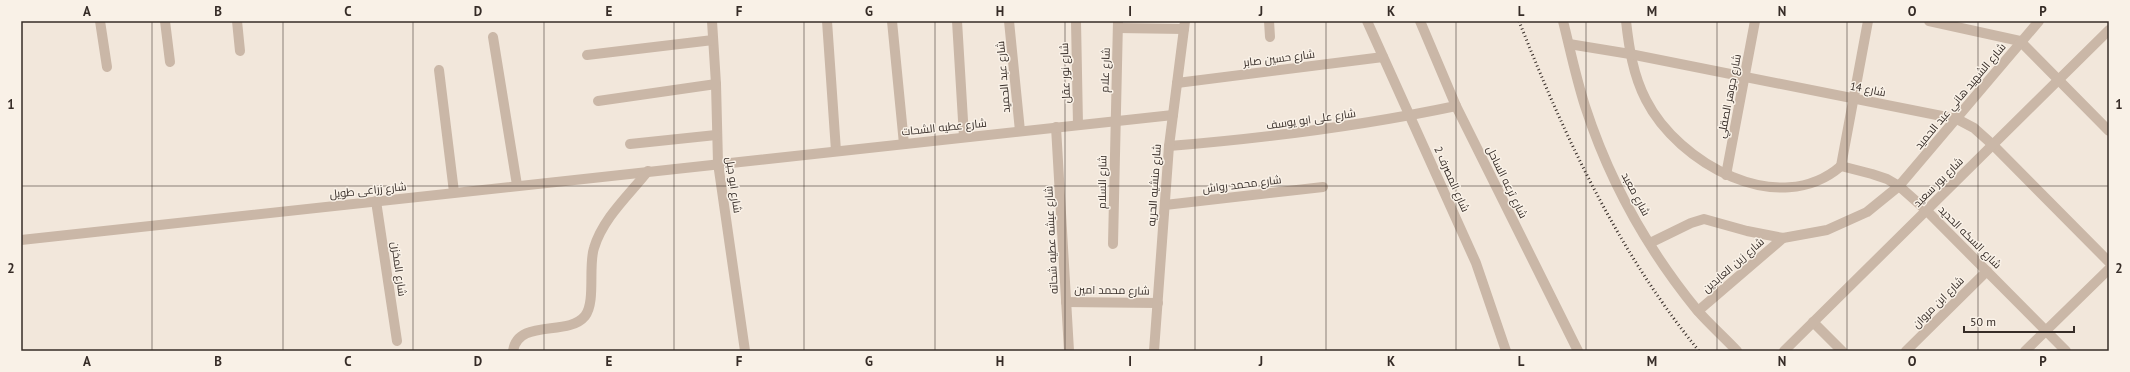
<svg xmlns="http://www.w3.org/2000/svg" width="2130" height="372" font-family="'PT Sans',Cairo,sans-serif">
<rect width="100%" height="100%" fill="#f2e7db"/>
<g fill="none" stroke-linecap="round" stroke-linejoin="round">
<g stroke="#cab7a7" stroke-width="10">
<path d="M100,21L107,67"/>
<path d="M165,21L170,62"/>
<path d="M237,21L240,51"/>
<path d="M712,21L716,84L718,163L745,351"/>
<path d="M827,21L836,151"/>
<path d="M892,21L904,144"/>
<path d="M957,21L964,137"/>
<path d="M1009,21L1020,131"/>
<path d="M1076,21L1078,125"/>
<path d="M1269,21L1270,37"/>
<path d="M1367,21L1476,263L1506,351"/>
<path d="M1420,21L1456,106L1578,351"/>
<path d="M1563,21C1570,49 1576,78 1585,106C1609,180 1648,250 1697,310C1709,324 1724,337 1737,351"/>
<path d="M1626,21C1629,48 1633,75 1646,100C1678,163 1779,220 1841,166"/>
<path d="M1929,21L2020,41L2109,131"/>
<path d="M1118,28L1184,29"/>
<path d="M493,37L517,185"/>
<path d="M1569,44L1630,54L1957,119L1974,128L1993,145L2109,262"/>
<path d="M587,55L713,40"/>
<path d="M439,70L454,192"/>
<path d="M1177,83L1383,57"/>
<path d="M598,101L716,84"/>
<path d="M1056,127L1069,351"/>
<path d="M630,144L716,135"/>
<path d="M1169,146C1266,138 1361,126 1456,106"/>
<path d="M1841,166L1872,174L1887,179L1899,186L1926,210L2066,351"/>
<path d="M1841,166L1868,21"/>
<path d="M1726,175L1755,21"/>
<path d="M376,201L397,341"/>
<path d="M1165,205L1323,187"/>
<path d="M21,240L1173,115"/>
<path d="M1650,243L1691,223L1704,219L1747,231L1783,238L1827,230L1867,212L1899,186L2039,21"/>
<path d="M1113,244L1118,21"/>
<path d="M1066,302L1158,303"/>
<path d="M1698,311L1783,238"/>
<path d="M1813,322L1842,351"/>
<path d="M513,351C518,318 568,337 585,316C596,302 588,266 594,248C603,218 629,195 648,171"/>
<path d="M1154,351L1169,146L1185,21"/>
<path d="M1784,351L2109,30"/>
<path d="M1906,351L1987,271"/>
<path d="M2025,351L2109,269"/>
</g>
<path stroke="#362c27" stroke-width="3" stroke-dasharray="1 3" stroke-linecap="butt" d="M1519,21C1565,138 1619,253 1699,351"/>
</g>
<path fill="none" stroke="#362c27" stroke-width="1" stroke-opacity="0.55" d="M152,21V351M283,21V351M413,21V351M544,21V351M674,21V351M804,21V351M935,21V351M1065,21V351M1195,21V351M1326,21V351M1456,21V351M1586,21V351M1717,21V351M1847,21V351M1978,21V351M21,186H2109"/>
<g text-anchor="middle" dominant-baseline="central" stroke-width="3" stroke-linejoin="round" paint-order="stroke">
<g font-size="11" fill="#362c27" stroke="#f9f1e7">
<text transform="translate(1279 58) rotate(-7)">شارع حسين صابر</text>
<text transform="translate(1105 70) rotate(-88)">شارع علام</text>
<text transform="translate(1065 73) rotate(-92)">شارع نور عقل</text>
<text transform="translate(1003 77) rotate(-95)">شارع عبد الحميد</text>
<text transform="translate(1868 89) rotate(11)">شارع 14</text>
<text transform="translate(1729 96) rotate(-79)">شارع جوهر الصقلي</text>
<text transform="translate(1960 96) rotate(-50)">شارع الشهيد هاني عبد الحميد</text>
<text transform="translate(1311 119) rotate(-8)">شارع على ابو يوسف</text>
<text transform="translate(944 127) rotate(-6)">شارع عطيه الشحات</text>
<text transform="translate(1452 179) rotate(66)">شارع المصرف 2</text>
<text transform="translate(1102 182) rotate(-89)">شارع السلام</text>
<text transform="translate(1507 182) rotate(64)">شارع ترعه الساحل</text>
<text transform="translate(1938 182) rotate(-45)">شارع بور سعيد</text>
<text transform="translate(1242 184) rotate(-7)">شارع محمد رواش</text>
<text transform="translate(734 185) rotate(82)">شارع ابو جبل</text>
<text transform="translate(1154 185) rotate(-86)">شارع منشيه الحريه</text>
<text transform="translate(368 190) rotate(-6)">شارع زراعى طويل</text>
<text transform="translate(1636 194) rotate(62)">شارع معبد</text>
<text transform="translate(1970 237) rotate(45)">شارع السكه الحديد</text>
<text transform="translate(1051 240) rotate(-93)">شارع عيشه عطيه شحاته</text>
<text transform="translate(1733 265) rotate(-41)">شارع زين العابدين</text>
<text transform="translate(399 269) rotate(82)">شارع المخزن</text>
<text transform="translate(1112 290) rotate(1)">شارع محمد امين</text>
<text transform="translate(1938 302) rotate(-45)">شارع ابن مروان</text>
</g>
</g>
<rect width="2130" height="372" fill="none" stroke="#f9f1e7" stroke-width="44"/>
<path d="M1964 326v6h110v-6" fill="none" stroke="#362c27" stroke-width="2"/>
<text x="1970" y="326" font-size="12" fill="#362c27" stroke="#f9f1e7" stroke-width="3" paint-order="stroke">50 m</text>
<rect x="22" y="22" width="2086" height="328" fill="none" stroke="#362c27" stroke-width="1.5"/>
<g font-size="13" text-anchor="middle" font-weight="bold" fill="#362c27">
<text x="87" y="16">A</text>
<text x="218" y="16">B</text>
<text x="348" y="16">C</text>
<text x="478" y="16">D</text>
<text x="609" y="16">E</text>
<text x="739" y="16">F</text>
<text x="869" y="16">G</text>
<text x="1000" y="16">H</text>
<text x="1130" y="16">I</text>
<text x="1261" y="16">J</text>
<text x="1391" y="16">K</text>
<text x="1521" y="16">L</text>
<text x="1652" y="16">M</text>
<text x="1782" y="16">N</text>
<text x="1912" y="16">O</text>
<text x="2043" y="16">P</text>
<text x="11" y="109">1</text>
<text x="2119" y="109">1</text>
<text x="11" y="273">2</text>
<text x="2119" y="273">2</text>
<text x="87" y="366">A</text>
<text x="218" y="366">B</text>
<text x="348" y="366">C</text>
<text x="478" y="366">D</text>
<text x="609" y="366">E</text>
<text x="739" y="366">F</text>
<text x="869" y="366">G</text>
<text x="1000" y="366">H</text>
<text x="1130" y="366">I</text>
<text x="1261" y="366">J</text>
<text x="1391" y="366">K</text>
<text x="1521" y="366">L</text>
<text x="1652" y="366">M</text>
<text x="1782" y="366">N</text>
<text x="1912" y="366">O</text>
<text x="2043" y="366">P</text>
</g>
</svg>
